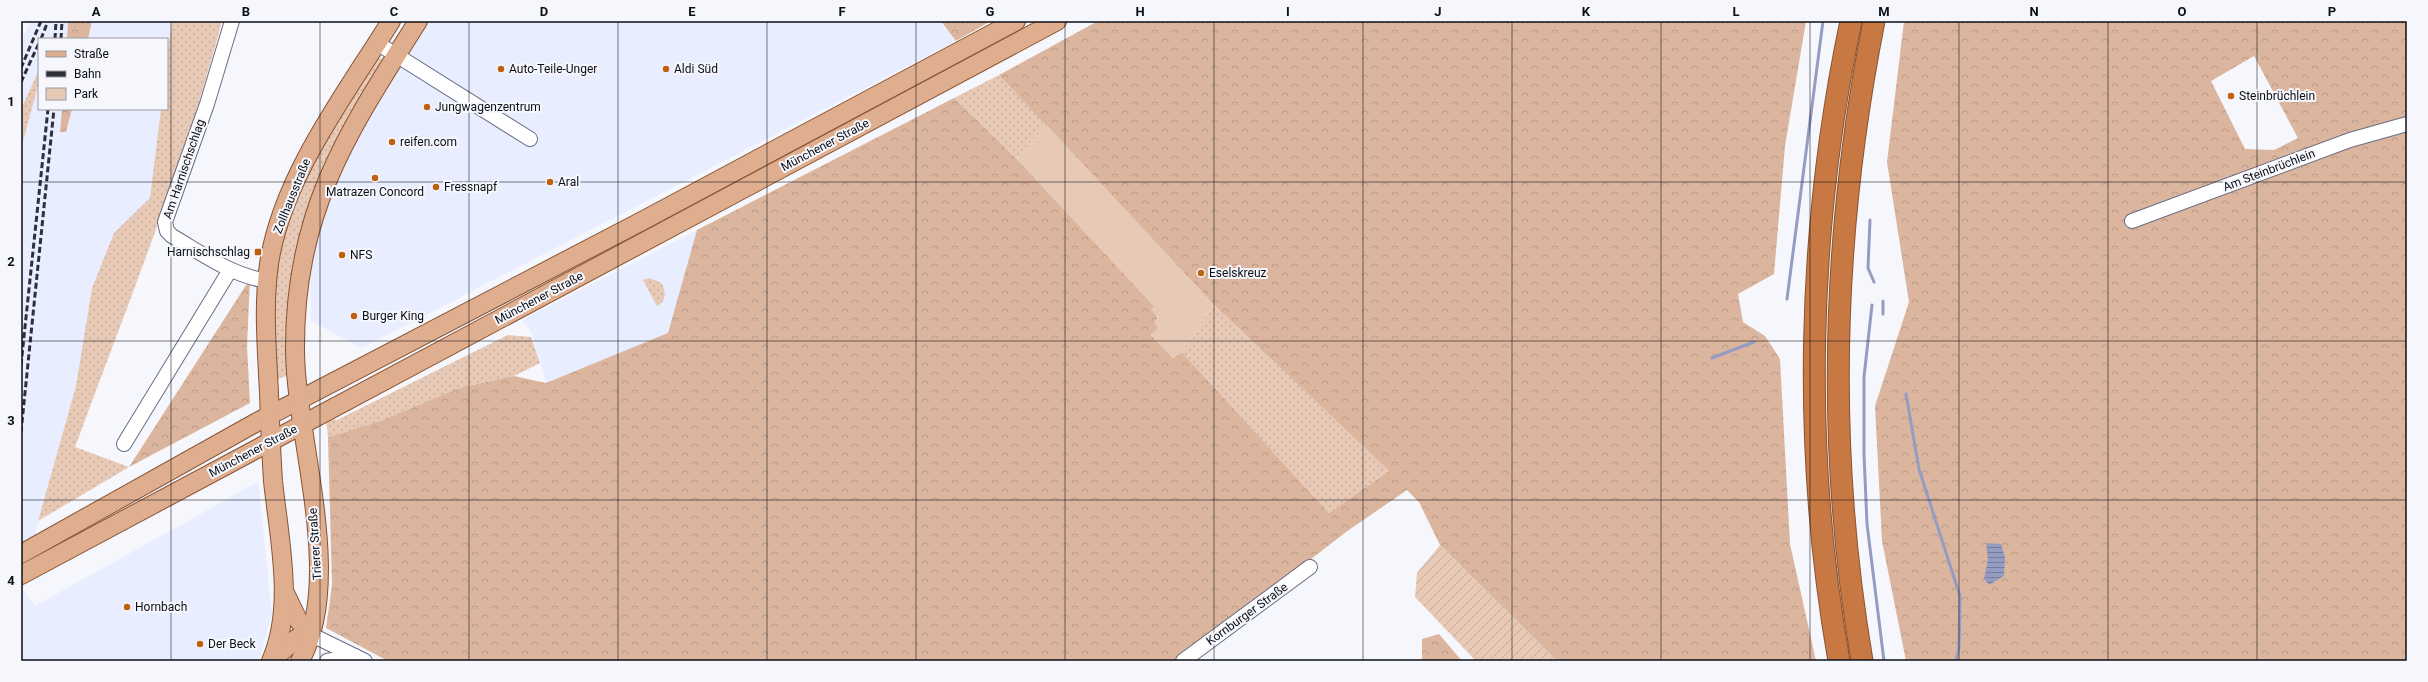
<svg xmlns="http://www.w3.org/2000/svg" width="2428" height="682" font-family="Roboto,sans-serif">
<defs>
<pattern id="grass-dots" width="8" height="8" patternUnits="userSpaceOnUse"><rect width="8" height="8" fill="#e8c9b6"/><path d="M2 2h.1M6 6h.1" fill="none" stroke="#c6ab9c" stroke-width="1.8" stroke-linecap="round"/></pattern>
<pattern id="forest-crowns" width="20" height="18" patternUnits="userSpaceOnUse"><rect width="20" height="18" fill="#dbb59d"/><path d="M2 6a3 3 0 1 1 6 0M12 15a3 3 0 1 1 6 0" fill="none" stroke="#bb9a86"/></pattern>
<pattern id="garden-furrows" width="10" height="10" patternUnits="userSpaceOnUse"><rect width="10" height="10" fill="#e8c9b6"/><path d="M-1 1l2-2M0 10L10 0M9 11l2-2" fill="none" stroke="#c6ab9c"/></pattern>
<pattern id="water-rules" width="6" height="5" patternUnits="userSpaceOnUse"><rect width="6" height="5" fill="#949cc2"/><path d="M0 2.5h6" fill="none" stroke="#777e9d"/></pattern>
</defs>
<rect width="100%" height="100%" fill="#f6f7fc"/>
<g fill="#e8edff">
<path d="M30,21H68L67,39H39V70L21,109V44Z"/>
<path d="M92,21H172L167,58V39H88Z"/>
<path d="M430,21H941L956,41L362,348L311,321L310,258L317,226L346,152L402,61Z"/>
<path d="M39,82V109H62L60,131L66,132L72,109H161L150,198L114,233L92,288L76,386L38,521L23,590L35,606L258,482L272,614L259,661H21V149Z"/>
<path d="M697,230L668,333L546,383L532,333L522,320Z"/>
</g>
<g fill="url(#grass-dots)">
<path d="M172,21H222C184,166 127,306 75,447L129,467L38,521L76,386L92,288L114,233L150,198L161,109H167V58Z"/>
<path d="M381,58L384,61L326,172L292,374L278,379C276,346 272,312 273,279C277,201 334,123 376,60Z"/>
<path d="M39,70V82L21,149V109Z"/>
<path d="M999,75L1047,125L1016,158L954,98Z"/>
<path d="M650,278L661,283C666,291 667,301 657,306L643,280Z"/>
<path d="M1214,305L1389,471L1329,513L1182,352Z"/>
<path d="M508,335L531,337L540,363L514,376L459,388L380,421L328,437L326,419L337,420Z"/>
</g>
<g fill="url(#forest-crowns)" fill-rule="evenodd">
<path d="M68,21H92L88,39H67Z"/>
<path d="M941,21H991L956,41Z"/>
<path d="M1098,21H1806L1785,146L1774,274L1738,294L1743,322L1765,336L1780,359L1790,544L1816,661H1557L1440,545L1419,502L1407,490L1346,532L1179,661H388L326,628L332,585L328,437L380,421L459,388L514,376L546,383L668,333L697,230L954,98L1016,158L1155,307L1159,328L1151,335L1173,358L1182,352L1329,513L1389,471L1214,305L999,75Z"/>
<path d="M1904,21H2407V661H1906L1882,541L1875,406L1909,302L1887,162ZM2254,56L2298,138L2274,150L2245,149L2211,81Z"/>
<path d="M62,109H72L66,132H60Z"/>
<path d="M250,279L247,346L250,403L129,467Z"/>
<path d="M1439,634L1462,661H1422V639Z"/>
</g>
<path fill="#e8c9b6" d="M1047,125L1214,305L1182,352L1173,358L1151,335L1158,328L1154,322L1158,318L1151,310L1154,306L1016,158Z"/>
<path fill="url(#garden-furrows)" d="M1440,545L1557,661H1476L1415,597L1417,573Z"/>
<path fill="url(#water-rules)" d="M1986,543L2001,544L2005,558L2004,576L1989,585L1984,579L1988,560Z"/>
<g fill="none" stroke-linecap="round" stroke-linejoin="round">
<g stroke="#949cc2" stroke-width="3">
<path d="M1870,220L1868,268L1874,282"/>
<path d="M1787,299L1823,21"/>
<path d="M1872,305L1864,377V454L1867,524L1884,661"/>
<path d="M1883,314V301"/>
<path d="M1712,358L1754,342"/>
<path d="M1906,394L1919,469L1960,596L1959,648L1956,661"/>
</g>
<g stroke="#686d81" stroke-width="16">
<g id="minor">
<path d="M232,21L207,104L165,222L167,231L172,236C203,254 232,276 268,281"/>
<path d="M377,43L530,139"/>
<path d="M2132,221L2350,140L2407,124"/>
<path d="M124,444L230,270"/>
<path d="M310,634L365,661"/>
<path d="M327,661L355,656"/>
<path d="M1183,661L1310,567"/>
</g>
</g>
<g stroke="#875333" stroke-width="20">
<g id="major">
<path d="M21,554L257,422L642,221L1016,21"/>
<path d="M21,575L1057,21"/>
<path d="M285,593L298,620L310,634"/>
<path d="M272,660L297,638L310,634"/>
<path d="M271,661C295,606 279,539 273,481C271,451 270,422 269,393C267,350 263,307 269,264C282,177 345,95 391,21"/>
<path d="M300,661C345,578 296,441 295,351C294,212 347,133 418,21"/>
</g>
</g>
<g stroke="#875333" stroke-width="23">
<g id="highway">
<path d="M1839,661C1802,450 1807,230 1851,21"/>
<path d="M1862,661C1826,448 1832,233 1874,21"/>
</g>
</g>
<use href="#minor" stroke="#fff" stroke-width="14"/>
<use href="#major" stroke="#deae8e" stroke-width="18"/>
<use href="#highway" stroke="#c87842" stroke-width="21"/>
<g stroke="#2e3037" stroke-width="3" stroke-dasharray="6 3" stroke-linecap="butt">
<path d="M41,39L48,21"/>
<path d="M55,39L56,21"/>
<path d="M61,39L62,21"/>
<path d="M21,68L41,21"/>
<path d="M21,82L39,43"/>
<path d="M21,365L48,109"/>
<path d="M21,432L54,109"/>
</g>
</g>
<path fill="none" stroke="#0d0f16" stroke-width="1" stroke-opacity="0.55" d="M171,21V661M320,21V661M469,21V661M618,21V661M767,21V661M916,21V661M1065,21V661M1214,21V661M1363,21V661M1512,21V661M1661,21V661M1810,21V661M1959,21V661M2108,21V661M2257,21V661M21,182H2407M21,341H2407M21,500H2407"/>
<g fill="#bd600f" stroke="#f6f7fc" stroke-width="1.5">
<circle cx="501" cy="69" r="4"/>
<circle cx="666" cy="69" r="4"/>
<circle cx="2231" cy="96" r="4"/>
<circle cx="427" cy="107" r="4"/>
<circle cx="392" cy="142" r="4"/>
<circle cx="375" cy="178" r="4"/>
<circle cx="550" cy="182" r="4"/>
<circle cx="436" cy="187" r="4"/>
<rect x="254" y="248" width="8" height="8" rx="2"/>
<circle cx="342" cy="255" r="4"/>
<circle cx="1201" cy="273" r="4"/>
<circle cx="354" cy="316" r="4"/>
<circle cx="127" cy="607" r="4"/>
<circle cx="200" cy="644" r="4"/>
</g>
<g text-anchor="middle" dominant-baseline="central" stroke-width="4" stroke-linejoin="round" paint-order="stroke">
<g font-size="12" fill="#0d0f16" stroke="#f6f7fc" text-anchor="start">
<text x="509" y="69">Auto-Teile-Unger</text>
<text x="674" y="69">Aldi Süd</text>
<text x="2239" y="96">Steinbrüchlein</text>
<text x="435" y="107">Jungwagenzentrum</text>
<text x="400" y="142">reifen.com</text>
<text x="558" y="182">Aral</text>
<text x="444" y="187">Fressnapf</text>
<text x="375" y="192" text-anchor="middle">Matrazen Concord</text>
<text x="250" y="252" text-anchor="end">Harnischschlag</text>
<text x="350" y="255">NFS</text>
<text x="1209" y="273">Eselskreuz</text>
<text x="362" y="316">Burger King</text>
<text x="135" y="607">Hornbach</text>
<text x="208" y="644">Der Beck</text>
</g>
<g font-size="12" fill="#0d0f16" stroke="#f6f7fc">
<text transform="translate(825 145) rotate(-28)">Münchener Straße</text>
<text transform="translate(184 169) rotate(-71)">Am Harnischschlag</text>
<text transform="translate(2269 170) rotate(-21)">Am Steinbrüchlein</text>
<text transform="translate(292 196) rotate(-68)">Zollhausstraße</text>
<text transform="translate(539 298) rotate(-28)">Münchener Straße</text>
<text transform="translate(253 451) rotate(-28)">Münchener Straße</text>
<text transform="translate(315 544) rotate(-94)">Trierer Straße</text>
<text transform="translate(1247 614) rotate(-36)">Kornburger Straße</text>
</g>
</g>
<rect width="2428" height="682" fill="none" stroke="#f6f7fc" stroke-width="44"/>
<rect x="38" y="38" width="130" height="72" fill="#f6f7fc" stroke="#999aa0"/>
<rect x="46" y="51" width="20" height="6" fill="#deae8e" stroke="#999aa0"/>
<text x="74" y="58" font-size="12" fill="#0d0f16">Straße</text>
<rect x="46" y="71" width="20" height="6" fill="#2e3037" stroke="#999aa0"/>
<text x="74" y="78" font-size="12" fill="#0d0f16">Bahn</text>
<rect x="46" y="88" width="20" height="12" fill="#e8c9b6" stroke="#999aa0"/>
<text x="74" y="98" font-size="12" fill="#0d0f16">Park</text>
<rect x="22" y="22" width="2384" height="638" fill="none" stroke="#0d0f16" stroke-width="1.5"/>
<g font-size="13" text-anchor="middle" font-weight="bold" fill="#0d0f16">
<text x="96" y="16">A</text>
<text x="246" y="16">B</text>
<text x="394" y="16">C</text>
<text x="544" y="16">D</text>
<text x="692" y="16">E</text>
<text x="842" y="16">F</text>
<text x="990" y="16">G</text>
<text x="1140" y="16">H</text>
<text x="1288" y="16">I</text>
<text x="1438" y="16">J</text>
<text x="1586" y="16">K</text>
<text x="1736" y="16">L</text>
<text x="1884" y="16">M</text>
<text x="2034" y="16">N</text>
<text x="2182" y="16">O</text>
<text x="2332" y="16">P</text>
<text x="11" y="106">1</text>
<text x="11" y="266">2</text>
<text x="11" y="425">3</text>
<text x="11" y="585">4</text>
</g>
</svg>
